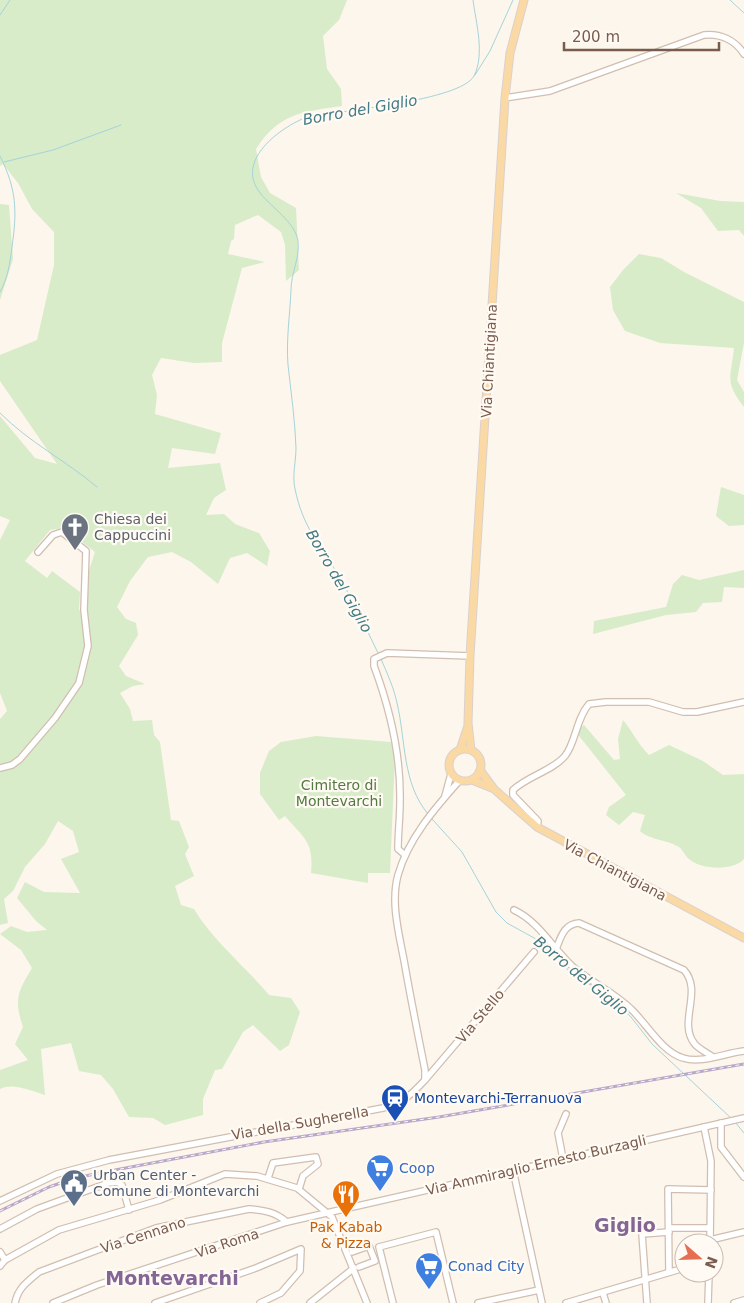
<svg xmlns="http://www.w3.org/2000/svg" width="744" height="1303" font-family="'DejaVu Sans',sans-serif">
<rect width="100%" height="100%" fill="#fdf6ec"/>
<g fill="#d8ecc9" fill-rule="evenodd">
<path d="M0,0H347L339,20L323,36L327,69L341,89L342,106C302,112 279,113 256,149L261,177L270,193L296,208L299,270L286,281L285,245L281,232L258,215L235,225L234,239L231,241L228,254L265,262L242,268L222,343V362L194,363L161,358L152,375L157,395L155,414L221,433L215,454L172,448L168,468L220,463L226,490L214,498L206,515L224,514L235,524L259,533L270,551L267,566L247,553L230,558L218,584L191,562L172,552L148,557L130,581L117,607L126,619L136,623L138,635L119,666L126,676L145,684L133,686L120,693L130,709L133,721L152,720L154,735L160,742L171,820L179,821L189,847L185,854L194,876L175,886L181,905L194,909C213,941 245,966 269,995L291,998L300,1012L289,1045L280,1051L253,1025L243,1032L222,1069L215,1070L203,1099V1115L165,1125L153,1118L129,1117L113,1089L101,1075L79,1071L71,1043L41,1049L45,1095C32,1091 12,1082 0,1089V1070L28,1060L15,1044L23,1027C14,1000 17,993 32,968L21,950L0,934L11,926L27,932L47,930L36,921L17,898L25,882L44,892L80,893L61,859L79,852L73,831L58,821L45,844L25,867L13,891L4,899L8,923L0,925V719L7,711L0,693V540L10,520L0,516V416L35,458L57,464L0,381V355L37,340L54,265V232L32,209L18,183L3,164L0,166ZM64,528L95,552L85,583L86,612L79,610L80,592L52,571L47,578L25,561L50,530Z"/>
<path d="M676,193L720,201L744,202V236L739,230L718,231L701,208Z"/>
<path d="M0,204L9,205L13,259L0,300Z"/>
<path d="M639,254L661,258L684,272L744,302V343L737,380L744,392V407C724,381 731,378 734,348L660,343L625,331L613,310L610,287L623,270Z"/>
<path d="M721,487L744,495V525L729,526L716,516Z"/>
<path d="M744,570V588L724,587L722,602L703,603L696,612L666,615L593,634L594,621L666,607L673,584L682,575L699,580Z"/>
<path d="M623,720C633,732 637,743 649,755L669,745L703,761L723,775L744,774V859C734,871 701,870 689,859C685,856 683,850 679,847C666,839 651,841 640,831L645,815L633,812L619,825L606,815L609,807L626,795L576,732L584,725L614,760L620,759L618,739Z"/>
<path d="M316,736L391,742L395,756L390,873H368V883L311,873C314,842 304,838 285,816L279,820L260,794V773L269,751L281,742Z"/>
</g>
<g fill="none" stroke-linecap="round" stroke-linejoin="round">
<g stroke="#a5d3da" stroke-width="1">
<path d="M730,0L744,13"/>
<path d="M0,15L10,0"/>
<path d="M475,75L490,51L513,0"/>
<path d="M0,156C17,190 17,211 12,247C10,263 8,278 0,292"/>
<path d="M4,162L53,150L121,125"/>
<path d="M0,413C30,443 65,460 97,487"/>
<path d="M378,653C365,626 352,599 337,573C318,542 303,527 295,489C292,476 296,461 296,448C295,420 291,392 288,365C286,340 290,314 291,290C291,273 300,258 298,241C295,222 272,208 261,194C233,161 281,127 307,117C338,111 460,101 474,76C485,54 476,23 473,0"/>
<path d="M381,659C387,673 394,688 397,703C406,741 402,783 428,814"/>
<path d="M432,819L462,852L496,912L507,923L545,944L568,970L614,1001L631,1017L652,1044L732,1119"/>
<path d="M735,1122L744,1133"/>
</g>
<g stroke="#d1beb0" stroke-width="8">
<g id="minor">
<path d="M505,98L550,91L704,35C720,33 735,40 744,54"/>
<path d="M0,768L12,765L20,759L55,718L79,683L88,646L84,610L86,551L62,532L53,535L38,552"/>
<path d="M445,796L451,774"/>
<path d="M537,827L538,821L513,795V790C528,776 552,771 565,756C576,742 576,719 589,704L606,702H649L683,712H697L744,702"/>
<path d="M405,855L398,849C398,833 400,818 400,802C401,756 390,709 374,666V659L387,653L470,656"/>
<path d="M514,910C538,921 553,948 572,966C590,982 613,991 631,1009C646,1023 662,1052 683,1058C702,1064 725,1053 744,1051"/>
<path d="M556,949C561,937 564,924 579,923L684,970C703,991 678,1022 694,1043C698,1049 708,1053 713,1057"/>
<path d="M425,1080L534,952"/>
<path d="M721,1123V1147L744,1177"/>
<path d="M704,1127L711,1161L710,1243"/>
<path d="M563,1159L558,1133L566,1114"/>
<path d="M513,1170L542,1303"/>
<path d="M268,1178L273,1163L316,1157L318,1164L303,1176L299,1189"/>
<path d="M0,1201L57,1174L109,1160L383,1108C402,1104 412,1094 425,1080V1070C418,1035 411,1000 405,966C400,937 390,904 398,875C408,839 435,808 460,780"/>
<path d="M669,1228H710"/>
<path d="M0,1229L37,1209L108,1183L117,1182L122,1185L129,1210"/>
<path d="M710,1240L744,1232"/>
<path d="M0,1252L5,1260"/>
<path d="M352,1252L369,1246L375,1261L359,1267"/>
<path d="M0,1266L5,1260L59,1230L160,1200L225,1174L257,1176L297,1188L332,1217L367,1303"/>
<path d="M669,1272L668,1189L711,1190"/>
<path d="M603,1293L606,1303"/>
<path d="M15,1303C18,1288 27,1282 39,1272L156,1228L249,1209C264,1210 275,1212 287,1222"/>
<path d="M53,1303L97,1285L287,1222L744,1118"/>
<path d="M155,1303L256,1268L301,1249L300,1271L281,1293L260,1303"/>
<path d="M310,1303L354,1268"/>
<path d="M393,1303L379,1247L436,1232L453,1303"/>
<path d="M478,1303L539,1290"/>
<path d="M566,1303L684,1268"/>
<path d="M647,1303L642,1234L669,1232"/>
<path d="M708,1303L709,1273"/>
<path d="M734,1303L744,1300"/>
</g>
</g>
<g stroke="#dad1cd" stroke-width="9">
<g id="major">
<circle cx="465" cy="765" r="16"/>
<path d="M460,750L468,726"/>
<path d="M471,750L468,723L470,656L505,98L510,53L524,0"/>
<path d="M480,770L494,789L537,827L744,938"/>
<path d="M472,780L492,788"/>
</g>
</g>
<use href="#minor" stroke="#fff" stroke-width="5.5"/>
<use href="#major" stroke="#fbd9a5" stroke-width="7"/>
<g stroke="#b9a8c9" stroke-width="3">
<path id="rail" d="M0,1211L49,1187L75,1178L115,1170L264,1142L439,1117L744,1064"/>
</g>
<use href="#rail" stroke="#fffaf3" stroke-width="1" stroke-dasharray="4" stroke-linecap="butt"/>
</g>
<defs>
<g id="church-pin" transform="scale(1.4375)"><path d="M0 17L-7.5 6A9.5 9.5 0 1 1 7.5 6Z" fill="#6b7280" stroke="#fffaf3"/><path d="M-1.2-6h2.4v3.5h3.3v2.4h-3.3V6h-2.4V-.1h-3.3v-2.4h3.3Z" fill="#fff"/></g>
<g id="station-pin" transform="scale(1.4375)"><path d="M0 17L-7.5 6A9.5 9.5 0 1 1 7.5 6Z" fill="#1a4fb4" stroke="#fffaf3"/><path d="M-3-6H3Q5-6 5-4V2Q5 4 3 4L4.5 6H3L1.5 4h-3L-3 6H-4.5L-3 4Q-5 4-5 2V-4Q-5-6-3-6ZM-3.5-4v3h7v-3ZM-3.5 1v1.5H-2V1ZM2 1v1.5H3.5V1Z" fill="#fff"/></g>
<g id="supermarket-pin" transform="scale(1.4375)"><path d="M0 17L-7.5 6A9.5 9.5 0 1 1 7.5 6Z" fill="#3f7fe0" stroke="#fffaf3"/><path d="M-6-5.5h2.5l.6 2H6L4.5 2H-2.5L-4.4-4H-6ZM-1.5 3.2a1.3 1.3 0 1 0 .1 0ZM3 3.2a1.3 1.3 0 1 0 .1 0Z" fill="#fff"/></g>
<g id="civic-pin" transform="scale(1.4375)"><path d="M0 17L-7.5 6A9.5 9.5 0 1 1 7.5 6Z" fill="#5c6f8a" stroke="#fffaf3"/><path d="M-.6-6.5H3V-4.5H.6V-3L4-1V1h2V6H-6V1h2V-1L-.6-3ZM-1.2 2.5V6h2.4V2.5Z" fill="#fff"/></g>
<g id="restaurant-pin" transform="scale(1.4375)"><path d="M0 17L-7.5 6A9.5 9.5 0 1 1 7.5 6Z" fill="#e8710a" stroke="#fffaf3"/><path d="M-5-6h1v4h1v-4h1v4h1v-4h1v5L-1.5 .5V6h-2V.5L-5-1ZM5-6V6H3V1.5H1.5Q1.5-4 5-6Z" fill="#fff"/></g>
</defs>
<g fill-rule="evenodd">
<use href="#church-pin" x="75" y="527"/>
<use href="#station-pin" x="395" y="1098"/>
<use href="#supermarket-pin" x="380" y="1168"/>
<use href="#civic-pin" x="74" y="1183"/>
<use href="#restaurant-pin" x="346" y="1194"/>
<use href="#supermarket-pin" x="429" y="1266"/>
</g>
<g text-anchor="middle" dominant-baseline="central" stroke-width="4.5" stroke-linejoin="round" paint-order="stroke">
<g font-size="14" fill="#7a5c4d" stroke="#fffaf3">
<text transform="translate(489 361) rotate(-87)">Via Chiantigiana</text>
<text transform="translate(615 870) rotate(28)">Via Chiantigiana</text>
<text transform="translate(480 1016) rotate(-50)">Via Stello</text>
<text transform="translate(300 1123) rotate(-10)">Via della Sugherella</text>
<text transform="translate(536 1165) rotate(-13)">Via Ammiraglio Ernesto Burzagli</text>
<text transform="translate(143 1235) rotate(-18)">Via Cennano</text>
<text transform="translate(227 1243) rotate(-18)">Via Roma</text>
</g>
<g font-size="14" fill="#5b616d" stroke="#fffaf3" text-anchor="start">
<text x="94" y="519">Chiesa dei<tspan x="94" dy="16">Cappuccini</tspan></text>
</g>
<g font-size="14" fill="#537a41" stroke="#fffaf3">
<text x="339" y="785">Cimitero di<tspan x="339" dy="16">Montevarchi</tspan></text>
</g>
<g font-size="14" fill="#164399" stroke="#fffaf3" text-anchor="start">
<text x="414" y="1098">Montevarchi-Terranuova</text>
</g>
<g font-size="14" fill="#366cbe" stroke="#fffaf3" text-anchor="start">
<text x="399" y="1168">Coop</text>
<text x="448" y="1266">Conad City</text>
</g>
<g font-size="14" fill="#4e5e75" stroke="#fffaf3" text-anchor="start">
<text x="93" y="1175">Urban Center -<tspan x="93" dy="16">Comune di Montevarchi</tspan></text>
</g>
<g font-size="14" fill="#c56008" stroke="#fffaf3">
<text x="346" y="1227">Pak Kabab<tspan x="346" dy="16">&amp; Pizza</tspan></text>
</g>
<g font-size="15" font-style="italic" fill="#437c86" stroke="#fffaf3">
<text transform="translate(360 110) rotate(-10)">Borro del Giglio</text>
<text transform="translate(339 581) rotate(60)">Borro del Giglio</text>
<text transform="translate(581 976) rotate(39)">Borro del Giglio</text>
</g>
<g font-size="19" font-weight="bold" fill="#846695" stroke="#fffaf3">
<text x="625" y="1225">Giglio</text>
<text x="172" y="1278">Montevarchi</text>
</g>
</g>
<g transform="translate(699 1258) rotate(110)"><circle r="24" fill="#fffaf3" stroke="#cabbb1"/>
<path d="M0-4L9 19L0 12L-9 19Z" fill="#e76f51"/>
<text y="-8" font-size="14" font-weight="bold" text-anchor="middle" fill="#7a5c4d">N</text>
</g>
<path d="M564 42v8h155v-8" fill="none" stroke="#7a5c4d" stroke-width="2.5"/>
<text x="572" y="42" font-size="15" fill="#7a5c4d" stroke="#fffaf3" stroke-width="4" paint-order="stroke">200 m</text>
</svg>
